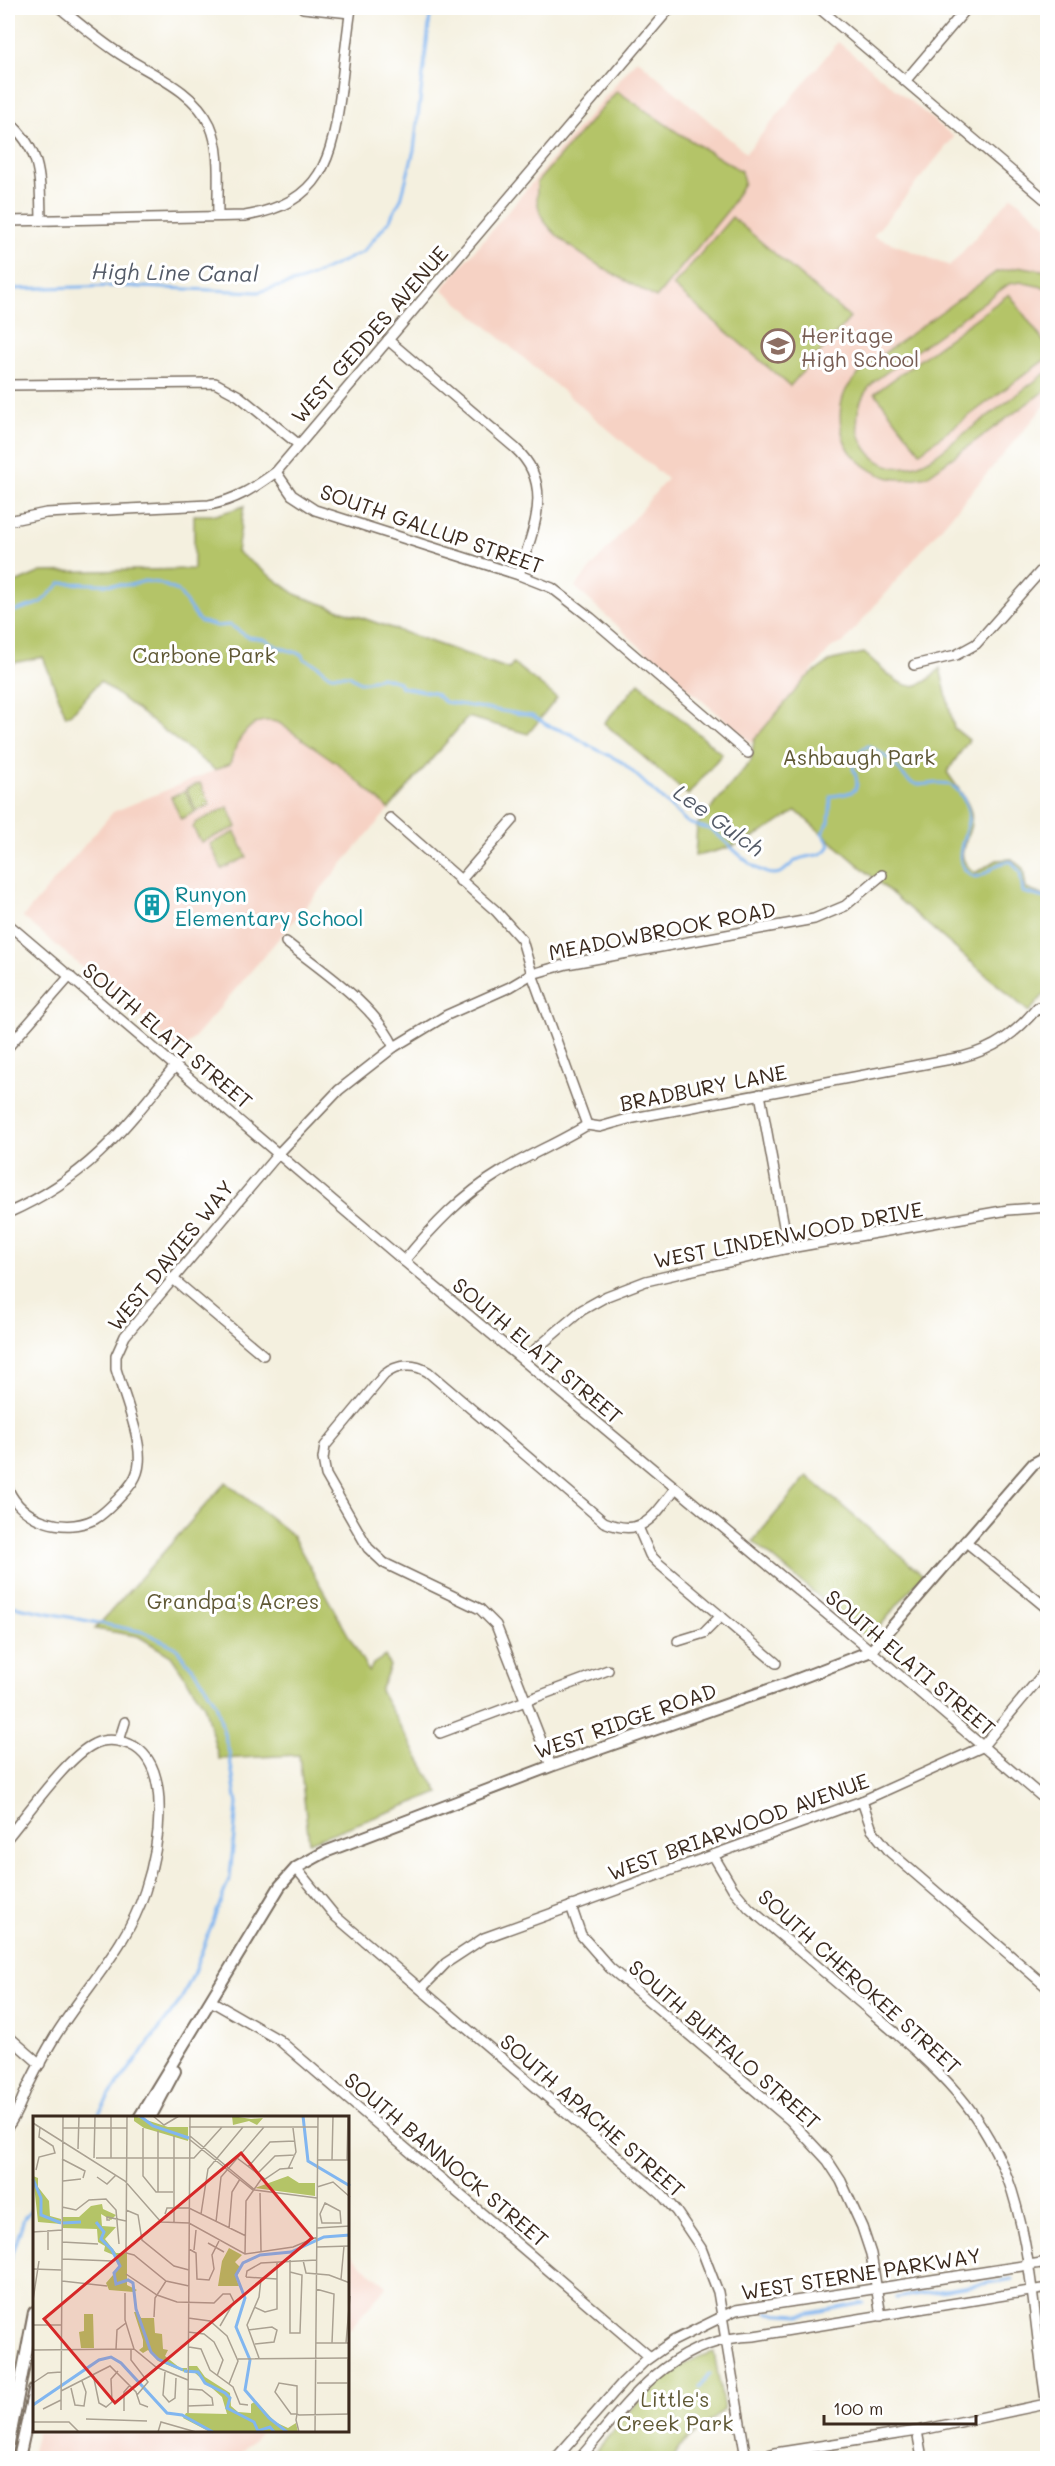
<svg xmlns="http://www.w3.org/2000/svg" width="1055" height="2466" font-family="Mali,sans-serif">
<rect width="100%" height="100%" fill="#fff"/>
<filter id="ink" filterUnits="userSpaceOnUse"><feTurbulence type="fractalNoise" baseFrequency=".0167" numOctaves="2"/><feDisplacementMap in="SourceGraphic" scale="12" xChannelSelector="R" yChannelSelector="G"/><feConvolveMatrix kernelMatrix="1 2 1 2 8 2 1 2 1" color-interpolation-filters="sRGB"/></filter>
<filter id="wash" filterUnits="userSpaceOnUse"><feTurbulence type="fractalNoise" baseFrequency=".008" numOctaves="4" result="noise"/><feDisplacementMap in="SourceGraphic" scale="24" xChannelSelector="R" yChannelSelector="G"/><feGaussianBlur stdDeviation="1.35" result="paint"/><feColorMatrix in="noise" values="0 0 0 0 0 0 0 0 0 0 0 0 0 0 0 0 0 1.4 0 .05"/><feComposite in="paint" operator="in"/></filter>
<g filter="url(#wash)">
<rect width="100%" height="100%" fill="#f4f0df"/>
<g fill="#f6d2c4">
<path d="M838,42L954,137L873,236L950,266L1012,196L1047,226V403L843,643L832,647L752,743L650,656L575,587L667,479L442,289L637,59L746,153Z"/>
<path d="M268,719L279,723L337,763L389,809L182,1052L23,917L113,812L230,764L237,743L247,729L253,723Z"/>
<path d="M348,2253L387,2286L348,2331Z"/>
<path d="M37,2432H261L238,2458H30Z"/>
</g>
<g fill="#b4c467" stroke="#787742" stroke-width="1.5">
<path d="M617,91L680,134L741,171L744,183L728,210L656,298C624,279 567,252 545,222C537,211 536,196 537,182Z"/>
<path d="M732,217L850,318L790,386L673,286Z"/>
<path d="M1022,267L1047,271V288L1020,282L1009,284L876,380C836,415 866,481 916,465C933,460 948,445 962,435C991,414 1019,393 1047,372V389L927,476C897,483 878,479 856,458C839,443 836,410 846,390C860,367 887,352 908,336C937,315 967,293 996,272Z"/>
<path d="M1009,294L1047,346V358L920,452L875,393Z"/>
<path d="M244,506L237,552L297,595L509,669L513,663L557,698L528,734L468,717L389,809L337,763L279,723C251,713 236,740 230,764L215,770L100,681L75,710L66,716L43,657L8,664V586L41,572L194,569V515H216Z"/>
<path d="M864,653C892,675 909,706 940,668L954,728L969,740L947,772C955,785 968,799 971,813C975,838 947,853 975,873L997,860L1012,859L1023,869L1026,889L1047,897V991L1029,1012L796,811C761,835 738,848 695,856L697,825L751,761L754,740L806,678L832,660Z"/>
<path d="M639,683L722,754L688,795L604,723Z"/>
<path d="M200,783L210,805L196,811L186,789Z"/>
<path d="M185,791L195,812L181,819L171,797Z"/>
<path d="M228,807L237,827L201,842L193,828L195,823Z"/>
<path d="M235,832L247,857L222,869L210,844Z"/>
<path d="M807,1476L923,1575L870,1638L866,1637L753,1541Z"/>
<path d="M226,1482L292,1535L369,1672L373,1664L385,1656L390,1666L380,1691L439,1793L309,1842L299,1755L219,1759L204,1705L171,1656L138,1636L95,1629Z"/>
<path d="M714,2352L724,2410L678,2448L673,2458H590C625,2418 660,2366 714,2352Z"/>
</g>
<g fill="none" stroke-linecap="round" stroke-linejoin="round">
<g stroke="#81b6f0" stroke-width="3">
<path d="M8,289L117,286L258,292L303,280L363,252L389,221L401,199L414,150L431,8"/>
<path d="M8,613L40,603L61,583L130,585L145,581L159,583L178,591L199,621L217,626L230,625L248,637L264,639L278,647L301,654L304,659L317,665L329,675H349L360,682H367L381,677L399,682L401,687L434,693L445,702L533,716L547,725L571,734L590,746L622,762L687,822C696,827 705,826 713,831C729,843 754,874 774,874C785,874 789,864 797,860C810,853 822,860 830,845L822,833L829,822L831,796C854,793 863,792 853,768C856,759 859,748 869,746C878,751 888,757 895,765C900,770 904,778 911,782C928,792 952,766 967,807C975,829 945,858 971,875C984,883 993,859 1012,862L1020,872L1023,892L1048,899"/>
<path d="M8,1605L144,1632L175,1647L199,1676L216,1703L229,1752L237,1804L230,1877L192,1977L181,2000L112,2092L96,2118"/>
<path d="M8,2268L24,2218L34,2206"/>
<path d="M1047,2274H1048"/>
<path d="M896,2298L1013,2279"/>
<path d="M767,2313L800,2315L863,2303"/>
<path d="M700,2387L710,2374"/>
</g>
</g>
</g>
<g filter="url(#ink)">
<g fill="none" stroke-linecap="round" stroke-linejoin="round">
<g stroke="#7c6f62" stroke-width="12">
<g id="minor">
<path d="M60,8C77,22 95,37 114,50C145,72 193,88 210,125C222,152 217,188 218,216"/>
<path d="M303,8L350,13"/>
<path d="M819,8L1048,202"/>
<path d="M906,80L967,8"/>
<path d="M8,121C42,151 40,177 41,220"/>
<path d="M8,221L245,216C323,202 332,160 341,90C344,63 347,35 351,8"/>
<path d="M388,340L515,448C556,485 532,531 519,575"/>
<path d="M8,385L215,383L239,396L298,444"/>
<path d="M276,472L292,495L315,510L519,575L552,588L591,618L748,753"/>
<path d="M8,521L46,513L209,505C236,500 254,488 276,472L670,8"/>
<path d="M914,665L956,655L976,644L1048,563"/>
<path d="M390,818L496,911L522,940L532,974L587,1125"/>
<path d="M460,881L513,820"/>
<path d="M8,924L404,1261L871,1651L1048,1802"/>
<path d="M286,942C322,971 374,1004 394,1047"/>
<path d="M8,1047L70,976"/>
<path d="M760,1094L788,1248"/>
<path d="M8,1213C87,1178 123,1131 176,1065"/>
<path d="M404,1261C433,1226 462,1195 502,1171C530,1154 560,1142 587,1125L600,1127L628,1119L962,1057C995,1049 1016,1033 1038,1007L1048,1015"/>
<path d="M172,1278L263,1355"/>
<path d="M523,1360L582,1310L607,1296L646,1281L784,1249L1008,1210L1048,1207"/>
<path d="M8,1489C22,1521 64,1534 95,1519C105,1513 111,1506 119,1498C129,1487 138,1478 139,1463C142,1439 123,1393 116,1369V1356L125,1336L279,1153L339,1090L394,1047L447,1015L510,987L532,974L567,964L814,919L845,906L882,875"/>
<path d="M638,1527L650,1555L658,1563L776,1663"/>
<path d="M965,1541L1048,1609"/>
<path d="M678,1641L704,1633L721,1616"/>
<path d="M440,1733L608,1670"/>
<path d="M119,1741L125,1722"/>
<path d="M551,1766L496,1625L480,1609L384,1563L368,1548L326,1475L323,1459L325,1446L384,1375C397,1364 414,1363 428,1372L604,1522C643,1538 653,1517 675,1489"/>
<path d="M862,1801L872,1830L890,1852L1048,1988"/>
<path d="M8,1837C28,1813 68,1756 94,1744C105,1738 118,1740 129,1744C176,1763 157,1854 145,1891C127,1947 84,1989 54,2038C45,2053 36,2070 28,2086C21,2100 17,2115 8,2126"/>
<path d="M713,1855L733,1889L749,1908C787,1940 825,1973 863,2005C929,2062 984,2105 1012,2191C1034,2262 1035,2338 1048,2412"/>
<path d="M296,1868L335,1916L661,2194L676,2211L701,2248L718,2292L746,2458"/>
<path d="M571,1906L581,1935L610,1968L790,2120L828,2161L841,2181L862,2227L871,2254L881,2316"/>
<path d="M421,1989L446,1963L484,1938L862,1801L982,1747L1048,1668"/>
<path d="M211,2001L279,2040L650,2357"/>
<path d="M8,2036L40,2064"/>
<path d="M917,2431L922,2458"/>
<path d="M556,2458L623,2382L645,2361L673,2341L736,2310L1048,2262"/>
<path d="M580,2458C630,2400 670,2339 754,2336L1048,2288"/>
<path d="M758,2458L775,2453L917,2431L1046,2404"/>
</g>
</g>
<g stroke="#7c6f62" stroke-width="14">
<g id="tertiary">
<path d="M139,2118L280,1886L296,1868L325,1852L551,1766L788,1683L871,1651L1033,1464L1048,1456"/>
<path d="M150,2118L175,2071"/>
<path d="M8,2448L34,2312"/>
<path d="M19,2458L34,2390"/>
</g>
</g>
<use href="#minor" stroke="#fff" stroke-width="9"/>
<use href="#tertiary" stroke="#fff" stroke-width="10"/>
</g>
</g>
<defs>
<g id="school-ring" transform="scale(1.725)"><circle r="9.5" fill="#fff" stroke="#8d6e63" stroke-width="1.5"/><path d="M0-5L7-2L0 1L-7-2ZM-4 1L0 2.5L4 1V4Q0 6-4 4Z" fill="#8d6e63"/></g>
<g id="building-ring" transform="scale(1.725)"><circle r="9.5" fill="#fff" stroke="#0f9aa8" stroke-width="1.5"/><path d="M-4-6H4V6H1V3H-1V6H-4ZM-2.5-4.3h1.7v1.8h-1.7ZM.8-4.3h1.7v1.8H.8ZM-2.5-1h1.7V.8h-1.7ZM.8-1h1.7V.8H.8Z" fill="#0f9aa8"/></g>
</defs>
<g fill-rule="evenodd">
<use href="#school-ring" x="778" y="346"/>
<use href="#building-ring" x="152" y="905"/>
</g>
<g text-anchor="middle" dominant-baseline="central" stroke-width="6" stroke-linejoin="round" paint-order="stroke">
<g font-size="21" fill="#3b2a1e" stroke="#fff">
<text transform="translate(369 334) rotate(-49)">WEST GEDDES AVENUE</text>
<text transform="translate(432 528) rotate(19)">SOUTH GALLUP STREET</text>
<text transform="translate(662 930) rotate(-11)">MEADOWBROOK ROAD</text>
<text transform="translate(168 1035) rotate(40)">SOUTH ELATI STREET</text>
<text transform="translate(703 1087) rotate(-11)">BRADBURY LANE</text>
<text transform="translate(788 1234) rotate(-11)">WEST LINDENWOOD DRIVE</text>
<text transform="translate(170 1255) rotate(-51)">WEST DAVIES WAY</text>
<text transform="translate(538 1350) rotate(40)">SOUTH ELATI STREET</text>
<text transform="translate(911 1662) rotate(40)">SOUTH ELATI STREET</text>
<text transform="translate(625 1720) rotate(-19)">WEST RIDGE ROAD</text>
<text transform="translate(738 1826) rotate(-20)">WEST BRIARWOOD AVENUE</text>
<text transform="translate(860 1981) rotate(42)">SOUTH CHEROKEE STREET</text>
<text transform="translate(725 2044) rotate(41)">SOUTH BUFFALO STREET</text>
<text transform="translate(593 2115) rotate(41)">SOUTH APACHE STREET</text>
<text transform="translate(447 2159) rotate(40)">SOUTH BANNOCK STREET</text>
<text transform="translate(861 2273) rotate(-9)">WEST STERNE PARKWAY</text>
</g>
<g font-size="21" fill="#785e54" stroke="#fff" text-anchor="start">
<text x="801" y="334">Heritage<tspan x="801" dy="24">High School</tspan></text>
</g>
<g font-size="21" fill="#5f5834" stroke="#fff">
<text x="204" y="654">Carbone Park</text>
<text x="859" y="756">Ashbaugh Park</text>
<text x="233" y="1600">Grandpa's Acres</text>
<text x="675" y="2398">Little's<tspan x="675" dy="24">Creek Park</tspan></text>
</g>
<g font-size="21" fill="#0d838f" stroke="#fff" text-anchor="start">
<text x="175" y="893">Runyon<tspan x="175" dy="24">Elementary School</tspan></text>
</g>
<g font-size="22" font-style="italic" fill="#545b68" stroke="#fff">
<text transform="translate(175 272) rotate(1)">High Line Canal</text>
<text transform="translate(719 820) rotate(36)">Lee Gulch</text>
</g>
</g>
<g transform="translate(33 2116)">
<rect width="316" height="316" fill="#f4f0df"/>
<path d="M101,0L135,11H155V25L111,12L101,5ZM199,0L218,3L230,2L224,9L216,5L200,9ZM0,60L5,62V71L16,85L17,100L28,103V108L5,106ZM255,60L266,67H282V80L222,72ZM69,88L70,93L83,99L78,104L68,98L69,110L83,111L72,123L83,137H94V169L104,174L101,176L76,174L73,167L87,151L83,140L71,135L72,130L65,126L64,113L30,112V101H46L58,90ZM196,132L209,139L202,146L208,152L203,162L206,170H185L189,145ZM101,196H105L108,202H121L122,217L129,218L130,233L135,234L132,240L147,252H154V257L125,245L115,234L110,237L106,234L110,231V224ZM51,198H60L61,232H48L46,216L51,215ZM156,250H164L172,261L197,277L198,290L205,296L218,297V288L223,285L242,306L255,312L263,307L265,316H177L150,302L153,297L194,298L189,281L162,257H156Z" fill="#b4c467"/>
<path fill="none" stroke="#81b6f0" stroke-width="3" d="M107,0L120,10L156,22M270,0L275,45L317,70M0,63L8,82V99L28,107M63,106L71,116L68,123L79,134L87,150L81,157L83,168L95,164L100,167L103,193L118,236L125,243L150,254M30,107L48,106M151,255L165,256L172,267L192,277L197,282L194,292L221,306L225,315L237,311L241,316M0,289L66,244L78,241L88,247L134,297L149,299L180,316M254,316L236,302L212,274L217,244L203,211L212,182L203,159L210,147L227,139L258,136L291,121L317,119"/>
<path fill="none" stroke="#aaa192" stroke-width="1.5" d="M94,0L93,137L101,139L133,165L156,170M120,0L131,9L146,0M0,7L92,65L128,106L156,107L212,138L260,131L284,121M156,11H285M30,12H94M110,12V60L123,76H140M157,20L222,74L284,82M156,23L221,75M45,33L46,0M61,42L62,0M63,42H161L189,11M78,42V0M204,42L232,63L247,53L260,52M29,43L52,55L50,62M285,44H317M299,44L300,0M314,44L315,0M215,51L237,26L262,25M255,53L263,36L260,12M3,54L6,41L22,37L20,30L6,21L7,11M224,58L242,40L262,39M64,61L74,68L83,59M30,65L48,63M284,71L300,66L317,81M125,76V15M227,77L228,135M292,87L307,95L308,107H289L287,98ZM29,91L43,94L56,84L73,83L83,94L86,128M93,94L105,99L109,124L141,150L156,154M132,98L134,92H156L213,120M168,98L175,53L210,11M77,104H74V101L93,105M183,106L188,61L231,11M141,107V20M284,112L317,110M196,113L199,76L207,63M0,116L29,114M29,126L65,128M175,127L191,136M284,131L317,130M156,133L163,137L164,163L176,164L181,153L179,139L186,125M15,134V114M161,134L163,114M212,138L213,85L229,62M29,143L79,145M270,144L273,157L296,159L317,167M0,153L28,154M257,156L269,159L267,217H257V144M93,158L124,179L144,186L181,187L190,178H197L201,186L187,210M213,161L214,155L228,147L284,144M213,161L244,163M308,163L311,130M29,165L74,170M283,173L301,178L299,227M92,177V204L101,233M0,184L6,145M221,191L232,196L244,193V146M121,201L122,182L133,165M155,202L177,205L194,220L205,245L196,268M0,209H28M215,214L239,211L244,214L241,226L222,228M155,216L171,218L181,226L190,244L184,260M283,227H317M313,227L317,180M156,231L168,233L177,254L200,271L207,288L215,289M83,233L84,214L93,207M98,233V244L115,266L104,279M0,234L101,233L123,251L155,264M226,242L214,209L226,181L228,163M205,243L317,242M132,256L130,279L136,286L142,282L143,262M60,258L66,287L73,291L79,286L78,263L85,255M0,267L15,257L28,256M284,267H315M38,272L42,289L51,290L53,276L49,265M28,275L77,250L103,276L107,288L115,291M155,290L180,289L179,282L169,274L155,273M10,293L28,284M28,294L30,0M91,295V276L97,269M155,297L157,0M315,298V242M53,303L114,305M0,306H36L46,316M125,316L128,306L163,316M266,316L263,304L264,298V270L246,267L242,276L258,298H264L266,299L317,298M282,316L285,0"/>
<path fill="#d62828" fill-opacity="0.15" stroke="#d62828" stroke-width="3" d="M208,37L279,122L82,287L11,203Z"/>
<rect width="316" height="316" fill="none" stroke="#3b2a1e" stroke-width="3"/>
</g>
<rect width="1055" height="2466" fill="none" stroke="#fff" stroke-width="30"/>
<path d="M824 2415v9h152v-9" fill="none" stroke="#3b2a1e" stroke-width="3"/>
<text x="833" y="2415" font-size="18" fill="#3b2a1e" stroke="#ffffff" stroke-width="4.5" paint-order="stroke">100 m</text>
</svg>
